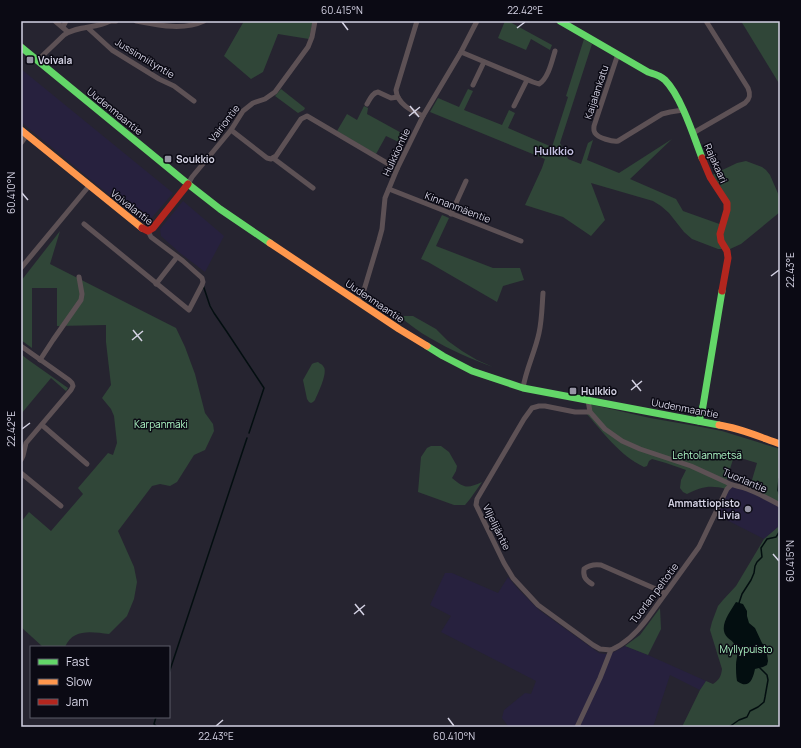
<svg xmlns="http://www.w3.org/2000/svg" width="801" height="748" font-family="Manrope,sans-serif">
<rect width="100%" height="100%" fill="#262430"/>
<g fill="#27213e">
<path d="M21,69L173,193L149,221L142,222L21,122Z"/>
<path d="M183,201L224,236L205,272L180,253L161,236L160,229Z"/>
<path d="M735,486L779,504L778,527L764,539L715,514L727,489Z"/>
<path d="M445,573H452L498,593L508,577L518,589L539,610L599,653L606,654L612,653L625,646L648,655L706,681L700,690L670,675L653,727H511L508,726L502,718L504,710L525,693L531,694L536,681L441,632L451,616L430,605Z"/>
</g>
<g fill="#304638">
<path d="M244,21H313L309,39L278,34L263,72L251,79L224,56Z"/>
<path d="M505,21H508L552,45L550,50L531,39L526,50L498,38Z"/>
<path d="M741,21H780V85Z"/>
<path d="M584,39L592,44L560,143L568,159L581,164L588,143L593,140L587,160L619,173L672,139L630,179L676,199L683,211L725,226L729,212L712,175L737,163L746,161L762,167L766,170L770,175L780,198V212L741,244L730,249H718L692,239L684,232L669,213L661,206L653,201L591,183L605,220L591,236L563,217L525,205L542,168L545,159L430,112L438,98L459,107L468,89L473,91L464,110L502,125L509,110L515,113L508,128L552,147L568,97L566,96Z"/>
<path d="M281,89L305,108L304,110L298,113L275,96Z"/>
<path d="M364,106L368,108L367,114L407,136L403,144L386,136L376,154L337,131L347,114L357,120Z"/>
<path d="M442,215L449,218L436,246L493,268H520L524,280L503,286L497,302L428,262L421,259Z"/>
<path d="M60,231L50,264L176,328L185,347L195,374L205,413L213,424L214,431L205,450L194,455L177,482L170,486L160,484L152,486L118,531L134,567L137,582L134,599L127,616L109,634C92,632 73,628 65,647H43L21,627V522L29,512L51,531L83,494L78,488L108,453L113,455L117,443L114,416L111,409L102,398L111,385L106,342V325L57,326V288H32V348L21,340V281Z"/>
<path d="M399,316H413L436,329L448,341L462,351L477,360L493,367C471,359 450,350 430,338C419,332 409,324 399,316Z"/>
<path d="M21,354L27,359L68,388L66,391L51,378L21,414Z"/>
<path d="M318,362C320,364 322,364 323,366C329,371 318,393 315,400L313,402L311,403L309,402L307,399L303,380L312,364L314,363Z"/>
<path d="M589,404L650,418L696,426L722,431L780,449V723L775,727H682L700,690L706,681L713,684C719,680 721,677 722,669L710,630L712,622L718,606L723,600L736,586L764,539L778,527L779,504L749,490L757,463L734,456L726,482L731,485L727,489C710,485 703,486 687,494L683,492L680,488L681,480L686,470L666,463L652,459L649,461L647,466L644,467C619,455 603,432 585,412H590Z"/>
<path d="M431,446H441L449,452L457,466L456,471L452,478C464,488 467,489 482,482L470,499L465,505H454L418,492L421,457L427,448Z"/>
<path d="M660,608L661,629L648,655L625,646L640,635Z"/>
</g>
<path fill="#030e10" d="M736,602L743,604L747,611V616L749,623L755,628L762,643L766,648L768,661L767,665L763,667L755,669C753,679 749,690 737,681C736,676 736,670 736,665C736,659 738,657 737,650C736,644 732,641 728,638C717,628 730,612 736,602Z"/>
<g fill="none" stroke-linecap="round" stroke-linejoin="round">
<g stroke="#030e10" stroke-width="1.5">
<path d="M203,285L210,306L214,313L227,332L264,388L249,433"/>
<path d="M780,478L779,479L778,490L780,496"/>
<path d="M739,603L742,594L751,580L754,573L755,566L757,562L762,557L761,548L767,539L776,537L780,531"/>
<path d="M169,673L247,438"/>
<path d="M156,717L154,724L157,727"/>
<path d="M729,727L739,720L747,717L750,711L758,707L764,702L765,697L768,680L767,675L758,666"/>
</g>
<g stroke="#5d5155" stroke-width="5">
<path d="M55,21L68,32"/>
<path d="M110,21H116"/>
<path d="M136,21C157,25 183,31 204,21"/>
<path d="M417,21L396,90C397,104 412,111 423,116"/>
<path d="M63,27L66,21"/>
<path d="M88,28L112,50L159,79L174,86L194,101"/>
<path d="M461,52L533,82L539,84C548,79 552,61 555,51"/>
<path d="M618,54L594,126C594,129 593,130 595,133C598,138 613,142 618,141L662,114L670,112L683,110"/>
<path d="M38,60L64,35C78,25 96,29 110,21"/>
<path d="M473,85L484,62"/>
<path d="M367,104C370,99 372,93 378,92L391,98L398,97"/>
<path d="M514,106L527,80"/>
<path d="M231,130L267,158L271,159L276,156L301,119L307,116L397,169"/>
<path d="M693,133L745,103C750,99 751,95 748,88L706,21"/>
<path d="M21,143L27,135"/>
<path d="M273,158L313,188"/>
<path d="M188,184L192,177L231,130L243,111L253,103L265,99L275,92L308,47L312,37L315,21"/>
<path d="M389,189L521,241"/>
<path d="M451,214L466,181"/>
<path d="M84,224L189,310L202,285L203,282L202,278L183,261L151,237L148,231"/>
<path d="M21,268L89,186"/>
<path d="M156,284L177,257"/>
<path d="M358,301L364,290L379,240L382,229L385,198L397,169L423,116L461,52L477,21"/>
<path d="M21,346L69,380L72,383L73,386L71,390L26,443L23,456L21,460"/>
<path d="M40,360L53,340L81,300L82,294L79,277"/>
<path d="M523,388C526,369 535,352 539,333C542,320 542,306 543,293"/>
<path d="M588,400L590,412L605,429L622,441L640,449L691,466L726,482C732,486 740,486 747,489C758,493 769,499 780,505"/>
<path d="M590,412H575L545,406H539L532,408L524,419L477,499L476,505L504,563L513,578L538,605L593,645L600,649L611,650"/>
<path d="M42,425L87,464"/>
<path d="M21,473L61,506"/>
<path d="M592,584C585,580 583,576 584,569C589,565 594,564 601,565L665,593"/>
<path d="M577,727L600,678L611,650C625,644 638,631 647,619L699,547L727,489L731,485"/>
</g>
<g stroke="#63d668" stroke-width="7">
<path d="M560,21L648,72C654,74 660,75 665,80C681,96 694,137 702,158"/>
<path d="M21,47L188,184L220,209L270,243"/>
<path d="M427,346L443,356L472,371L523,388L719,425"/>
<path d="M699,421L703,406L722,291"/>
</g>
<g stroke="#ff974d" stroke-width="7">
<path d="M21,130L142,228"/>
<path d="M270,243L399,329L427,346"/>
<path d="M719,425C740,428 760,437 780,444"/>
</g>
<g stroke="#b3261e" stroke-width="7">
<path d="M702,158L710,177L727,203V210L720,234L721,241L727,251L728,258L722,291"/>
<path d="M142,228L148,231L153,228L188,184"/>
</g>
</g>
<path fill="none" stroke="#d4d2e3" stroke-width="1.5" d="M342,22L348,30M517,28L525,22M410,106L419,117M409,116L420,107M22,193L28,200M771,276L779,270M133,330L142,341M132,340L143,331M632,380L641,391M631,390L642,381M22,429L30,423M773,554L779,561M355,604L364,615M354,614L365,605M448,718L454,726M216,726L223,720"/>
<g fill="#9795a4" stroke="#0b0a14" stroke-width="1.5">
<rect x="26" y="56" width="8" height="8" rx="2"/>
<rect x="164" y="155" width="8" height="8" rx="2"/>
<rect x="569" y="387" width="8" height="8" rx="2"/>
<circle cx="748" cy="509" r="4"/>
</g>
<g text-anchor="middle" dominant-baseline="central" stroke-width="3" stroke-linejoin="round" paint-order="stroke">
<g font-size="10" fill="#d4d2e3" stroke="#0b0a14">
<text transform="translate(145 58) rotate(31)">Jussinniityntie</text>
<text transform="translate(596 92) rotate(-72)">Kaijalankatu</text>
<text transform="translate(115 111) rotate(39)">Uudenmaantie</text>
<text transform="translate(224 123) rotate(-53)">Vairiontie</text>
<text transform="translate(396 152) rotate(-65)">Hulkkiontie</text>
<text transform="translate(716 163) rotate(66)">Rajakaari</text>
<text transform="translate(132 207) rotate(38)">Voivalantie</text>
<text transform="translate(458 207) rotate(21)">Kinnanmäentie</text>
<text transform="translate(375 301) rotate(34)">Uudenmaantie</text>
<text transform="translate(685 408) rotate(11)">Uudenmaantie</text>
<text transform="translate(745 480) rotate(23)">Tuorlantie</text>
<text transform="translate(497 527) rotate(64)">Viljelijäntie</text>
<text transform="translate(654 593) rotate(-53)">Tuorlan peltotie</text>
</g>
<g font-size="10" font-weight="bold" fill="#d4d2e3" stroke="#0b0a14" text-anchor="start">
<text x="38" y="60">Voivala</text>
<text x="176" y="159">Soukkio</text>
<text x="581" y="391">Hulkkio</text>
<text x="740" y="503" text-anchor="end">Ammattiopisto<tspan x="740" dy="12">Livia</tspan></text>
</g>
<g font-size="10" fill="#aef9c6" stroke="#0b0a14">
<text x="161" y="424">Karpanmäki</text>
<text x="707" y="455">Lehtolanmetsä</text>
<text x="746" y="649">Myllypuisto</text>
</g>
<g font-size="11" font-weight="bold" fill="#c4c0e1" stroke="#0b0a14">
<text x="554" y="150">Hulkkio</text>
</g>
</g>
<rect width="801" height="748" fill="none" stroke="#0b0a14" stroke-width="44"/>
<rect x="30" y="646" width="140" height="72" fill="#0b0a14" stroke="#5b5a67"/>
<rect x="38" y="659" width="20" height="6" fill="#63d668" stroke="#5b5a67"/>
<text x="66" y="666" font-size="12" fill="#d4d2e3">Fast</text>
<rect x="38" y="679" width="20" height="6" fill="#ff974d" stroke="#5b5a67"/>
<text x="66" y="686" font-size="12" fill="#d4d2e3">Slow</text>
<rect x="38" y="699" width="20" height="6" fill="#b3261e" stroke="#5b5a67"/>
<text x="66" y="706" font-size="12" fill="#d4d2e3">Jam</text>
<rect x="22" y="22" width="757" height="704" fill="none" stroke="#d4d2e3" stroke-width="1.5"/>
<g font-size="10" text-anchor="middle" fill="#d4d2e3">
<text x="342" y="14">60.415°N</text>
<text x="525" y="14">22.42°E</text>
<text transform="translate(11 193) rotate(-90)" y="4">60.410°N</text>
<text transform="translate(790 270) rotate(-90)" y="4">22.43°E</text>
<text transform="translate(11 429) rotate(-90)" y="4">22.42°E</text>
<text transform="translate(790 561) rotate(-90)" y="4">60.415°N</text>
<text x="216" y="740">22.43°E</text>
<text x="454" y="740">60.410°N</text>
</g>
</svg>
